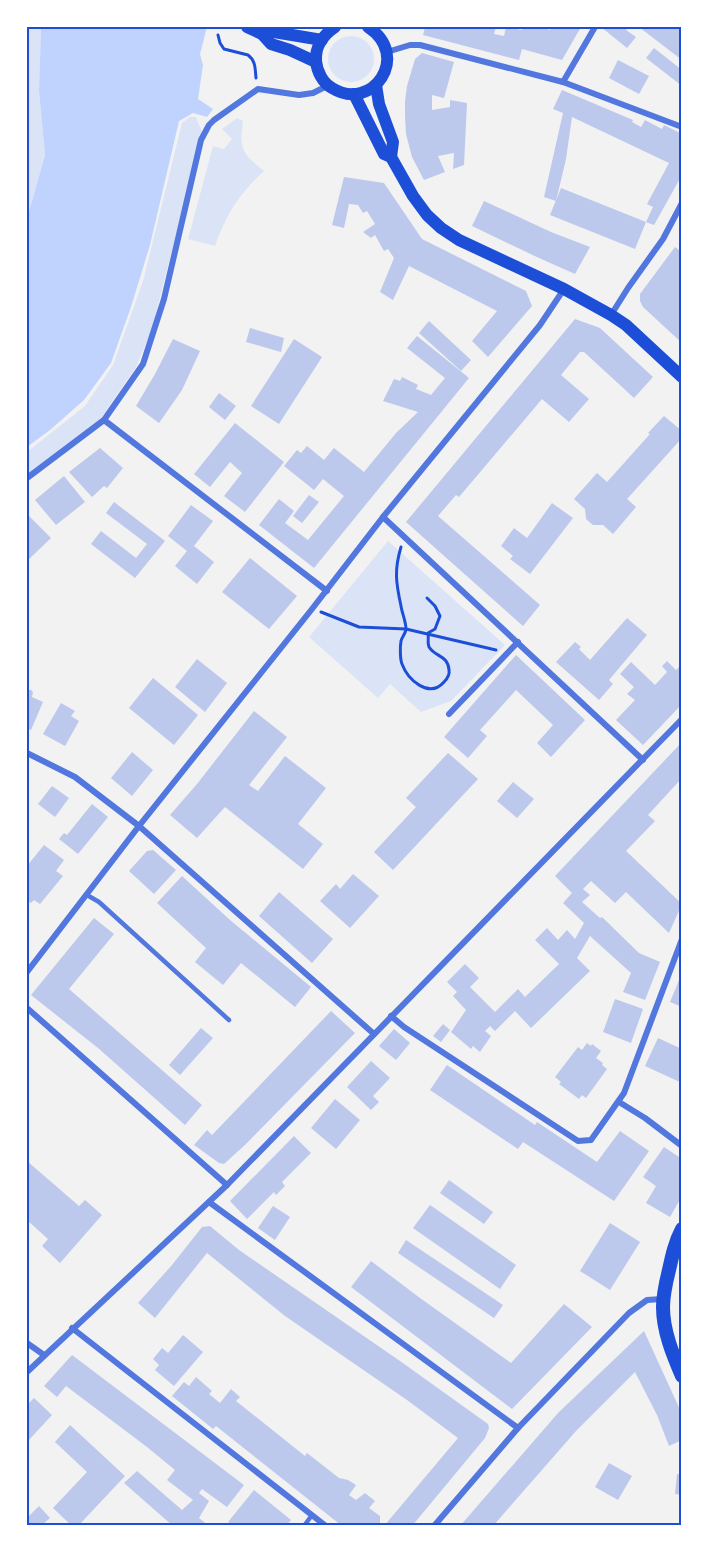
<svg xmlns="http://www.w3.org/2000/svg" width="709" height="1553" font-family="Ubuntu,sans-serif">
<rect width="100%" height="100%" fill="#f2f2f2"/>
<g fill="#dbe4f7">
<path d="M27,27H41L39,91L45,155L27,219Z"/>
<circle cx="351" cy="59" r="23"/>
<path d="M190,117H196L202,132L152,329L136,367L99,421L27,474V452L85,406L113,365L143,281L182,123Z"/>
<path d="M237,118L243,121C239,149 242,153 264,171C240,193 226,214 215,246L188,239L213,146L224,149L232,139L222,129Z"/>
<path d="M388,541L505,645L451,701L421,712L390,684L378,698L309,637Z"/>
</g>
<path fill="#bfd3fe" d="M41,27H207L200,54L203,65L198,99L213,109L207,117L193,113L179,121L150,245L131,307L111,363L84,400L50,430L27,447V219L45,155L39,91Z"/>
<g fill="#bdc9ec">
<path d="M425,27H496L494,34L504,36L506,27L522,30L523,27H542L550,30L552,27H581L562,60L522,49L519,60L423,35Z"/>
<path d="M601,27H629L626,30L636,37L627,48Z"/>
<path d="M639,27H679L682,29V60Z"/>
<path d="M654,48L682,70V86L646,58Z"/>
<path d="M422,53L454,62L444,98L432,95V110L450,107V100L467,103L464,165L453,169L454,153L438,156L445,172L424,180L412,157L406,134L405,116V101L407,86L415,59Z"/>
<path d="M618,60L649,76L639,94L609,78Z"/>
<path d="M562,90L633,120L632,122L641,127L645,120L662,129L664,125L682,134V175L654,225L646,222L653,207L647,204L669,163L572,117L566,159L556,201L544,197L563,113L553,109Z"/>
<path d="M344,177L384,183L422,239L526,291L532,306L488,357L472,341L497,311L409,266L393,300L380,292L394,258L388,249L384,251L375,235L371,238L363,232L375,224L367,211L363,213L358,205L349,204L344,228L332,225Z"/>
<path d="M561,188L646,222L635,249L550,215Z"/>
<path d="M484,201L551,232L590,247L575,274L539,258L472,226Z"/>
<path d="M675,247L682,252V343L643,307L640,301V294Z"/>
<path d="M575,319L600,328L653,377L634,398L584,352H580L561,375L589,399L569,422L542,399L459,497L456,495L438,516L540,605L523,626L406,522Z"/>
<path d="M429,321L471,360L461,371L419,333Z"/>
<path d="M250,328L284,338L281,352L246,342Z"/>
<path d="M417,336L469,378L314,568L259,525L279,499L294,511L285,523L308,540L344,496L323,479L314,490L284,466L297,450L301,453L307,446L324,460L334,448L364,472L396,433L418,412L383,401L394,379L400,381L402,377L418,385L416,389L431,395L445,378L407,348Z"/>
<path d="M173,339L200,351L182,390L159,423L136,406L155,374Z"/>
<path d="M294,339L322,357L279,424L251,406Z"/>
<path d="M219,393L236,406L225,420L209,407Z"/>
<path d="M664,416L682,431V438L627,499L636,507L613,534L603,525H593L586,519L585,509L574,499L597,473L607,482L650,434L648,433Z"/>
<path d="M235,423L284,462L245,512L224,496L242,473L230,462L210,487L194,474Z"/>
<path d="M100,448L123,468L107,488L104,486L92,497L69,472Z"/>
<path d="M64,476L85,502L56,525L35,500Z"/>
<path d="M309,495L319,502L302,523L293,516Z"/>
<path d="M114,502L165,541L135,578L91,544L101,531L136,558L147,544L106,513Z"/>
<path d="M552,503L573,518L530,574L510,559L513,556L501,546L514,528L527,538Z"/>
<path d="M191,505L213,521L194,546L214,562L197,584L175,566L187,551L168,536Z"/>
<path d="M27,514L51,538L27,561Z"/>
<path d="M250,558L297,596L269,629L222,592Z"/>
<path d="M627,618L647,635L609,680L613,684L599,700L556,662L575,642L581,647L579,649L590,660Z"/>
<path d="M516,655L585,720L551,757L537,743L553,725L516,690L480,730L487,736L468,758L444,737Z"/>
<path d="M197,659L227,683L205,712L175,687Z"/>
<path d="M667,661L676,670L682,664V704L643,745L616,720L635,700L627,694L634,687L620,674L631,662L655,685L667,672L662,666Z"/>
<path d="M153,678L198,715L174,745L129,708Z"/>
<path d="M27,690H31L33,692L32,697L43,702L31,730L27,728Z"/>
<path d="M61,703L75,711L71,716L79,721L65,746L43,734Z"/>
<path d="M254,711L287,737L249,785L258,791L285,756L326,788L298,824L323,844L303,869L225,807L197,838L170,815L197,784Z"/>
<path d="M682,742V778L648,815L655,821L626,851L682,904L669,933L626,892L615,903L591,881L583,889L590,895L582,902L600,918L602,917L639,953L660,962L645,1000L623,992L631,973L590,936L577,958L590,971L531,1028L515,1011L495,1031L490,1026L485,1031L491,1036L480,1052L473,1046L471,1049L451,1032L466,1010L453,996L457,992L447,982L465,964L479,978L470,987L495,1012L518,989L525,997L559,964L535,940L547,928L558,940L567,930L575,939L584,923L563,903L572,893L555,876Z"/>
<path d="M132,752L153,770L132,796L111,778Z"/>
<path d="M448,753L478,779L393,870L374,852L416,807L406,798Z"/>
<path d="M513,782L534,799L517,818L497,801Z"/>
<path d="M52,786L69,798L55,817L38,804Z"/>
<path d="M92,804L108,817L78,854L59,839L64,833L67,835Z"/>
<path d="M44,845L64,860L56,871L63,876L40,904L34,900L31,903L27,900V866Z"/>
<path d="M153,850L176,870L154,894L129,871L147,851Z"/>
<path d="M353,874L379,896L350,928L320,901L336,884L340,889Z"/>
<path d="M182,876L230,920L311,987L295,1007L241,963L223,985L195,962L206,948L157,903Z"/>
<path d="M279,892L333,939L312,963L259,916Z"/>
<path d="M94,918L114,934L69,989L202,1105L185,1125L98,1048L31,995Z"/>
<path d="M682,973V1007L670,1002Z"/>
<path d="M615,999L643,1009L631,1043L603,1032Z"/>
<path d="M331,1011L355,1033L246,1144L224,1164L219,1163L194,1145L207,1130L212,1135Z"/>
<path d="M443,1024L450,1030L441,1042L433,1036Z"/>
<path d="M201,1028L213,1038L180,1075L169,1065Z"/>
<path d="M394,1029L410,1043L396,1060L379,1046Z"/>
<path d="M658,1038L682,1049V1083L645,1066Z"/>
<path d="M587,1043L591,1046L592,1044L601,1051L596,1058L603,1063L602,1065L607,1069L586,1098L582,1095L579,1099L559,1084L561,1082L555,1077L578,1047L582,1050Z"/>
<path d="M371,1061L390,1078L373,1096L379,1102L371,1110L347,1087Z"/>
<path d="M447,1065L535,1125L537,1122L597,1162L620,1131L649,1151L614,1201L523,1142L518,1149L430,1090Z"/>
<path d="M335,1099L360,1120L336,1149L311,1128Z"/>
<path d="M294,1136L311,1153L282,1182L285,1186L276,1195L274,1192L247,1219L230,1201Z"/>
<path d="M664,1147L682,1159V1196L670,1217L646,1203L656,1186L643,1177Z"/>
<path d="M27,1161L79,1206L85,1200L102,1215L60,1263L42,1246L48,1239L28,1221L27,1223Z"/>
<path d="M449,1180L493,1212L484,1224L440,1193Z"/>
<path d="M430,1205L516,1265L500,1289L413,1228Z"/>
<path d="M273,1206L290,1217L275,1240L258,1228Z"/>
<path d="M610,1223L640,1242L610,1290L580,1271Z"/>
<path d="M210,1226L239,1250L400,1361L488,1424L489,1428L485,1438L412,1526H384L458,1438L407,1400L285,1316L207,1253L155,1318L138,1303L172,1265L202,1227Z"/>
<path d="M406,1240L503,1305L494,1318L398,1253Z"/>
<path d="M371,1261L420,1298L511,1363L564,1304L592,1327L512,1409L351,1287Z"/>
<path d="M644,1331L682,1414V1440L669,1446L657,1415L635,1372L576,1431L493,1526H460L558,1413Z"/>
<path d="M183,1335L203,1352L174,1386L155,1370L159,1365L153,1359L162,1348L168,1353Z"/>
<path d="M72,1355L244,1485L227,1507L202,1489L199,1493L209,1501L199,1518L209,1526H173L124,1483L137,1471L182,1510L193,1500L167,1480L175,1470L147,1447L66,1386L57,1397L44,1386Z"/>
<path d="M196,1377L212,1391L209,1394L220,1403L231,1389L240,1397L236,1401L305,1456L307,1453L339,1478L348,1480L356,1485L349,1495L356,1500L365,1493L375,1501L369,1508L380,1516V1526H342L216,1426L213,1429L172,1396L184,1382L189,1386Z"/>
<path d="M34,1398L52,1415L27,1442V1405Z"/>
<path d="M70,1425L125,1476L78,1526H72L53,1508L87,1472L55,1442Z"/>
<path d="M609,1463L632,1476L618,1500L595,1487Z"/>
<path d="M677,1474L682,1475V1495L675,1494Z"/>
<path d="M254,1490L291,1520L286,1526H234L228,1522Z"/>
<path d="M39,1506L50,1518L41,1526H27V1518Z"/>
</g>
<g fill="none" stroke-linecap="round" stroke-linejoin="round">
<g stroke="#1d4ed8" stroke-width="3">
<path d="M218,35L220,43L224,49L248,55C256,61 255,69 256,78"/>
<path d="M401,547C394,570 396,583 401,606C402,613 406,622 406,629C406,633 402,637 401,641C400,647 400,659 402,664C408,680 429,699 444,682C447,679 450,675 449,670C448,655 435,657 429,647C427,642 429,638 428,633L435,629L440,616L435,606L427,598"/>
<path d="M321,612L359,627L406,629L496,650"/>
</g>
<g stroke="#5277de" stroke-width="4.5">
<path d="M87,895L99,902L229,1020"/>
<path d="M304,1526L312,1515"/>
</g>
<g stroke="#5277de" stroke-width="6">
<path d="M387,52L410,45H420L563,82L682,127"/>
<path d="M563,82L595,27"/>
<path d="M611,315L628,288L663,239L682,203"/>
<path d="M104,420L327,591"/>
<path d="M27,478L104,420L143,364L164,299L201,140L209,125L214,120L258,89L299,95L313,93L327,86"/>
<path d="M383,517L643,760"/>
<path d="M449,714L518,642"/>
<path d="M27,753L75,777L139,826L374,1034"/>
<path d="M27,972L139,826L312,609L383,517L540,325L564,289"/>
<path d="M27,1008L227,1185"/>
<path d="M391,1016L404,1027L578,1141L591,1140L624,1093L682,939"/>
<path d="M619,1102L645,1118L682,1146"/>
<path d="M209,1202L518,1428"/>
<path d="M72,1328L326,1526"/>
<path d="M27,1343L44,1355"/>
<path d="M27,1372L227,1185L682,719"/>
<path d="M434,1526L518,1428L629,1313L647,1300L662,1299"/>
</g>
<g stroke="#1d4ed8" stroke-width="12">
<path d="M247,27L262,34L271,44L290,50L316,62"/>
<path d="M335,27C323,35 315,47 316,61C317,72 323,83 332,88C372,113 412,56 368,27"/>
<path d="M262,34L274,32L322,40"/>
<path d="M376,85L379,104L393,142L391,157"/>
<path d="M354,94L384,154L391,157L413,196L427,215L441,228L459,240L564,289L611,315L626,325L682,377"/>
</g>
<path stroke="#1d4ed8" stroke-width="14" d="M682,1229C675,1242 672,1256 669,1270C666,1282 663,1295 663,1307C663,1331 673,1355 682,1376"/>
</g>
<rect width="709" height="1553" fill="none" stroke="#ffffff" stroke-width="57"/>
<rect x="28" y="28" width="652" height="1496" fill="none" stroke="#1d4ed8" stroke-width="2"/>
</svg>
